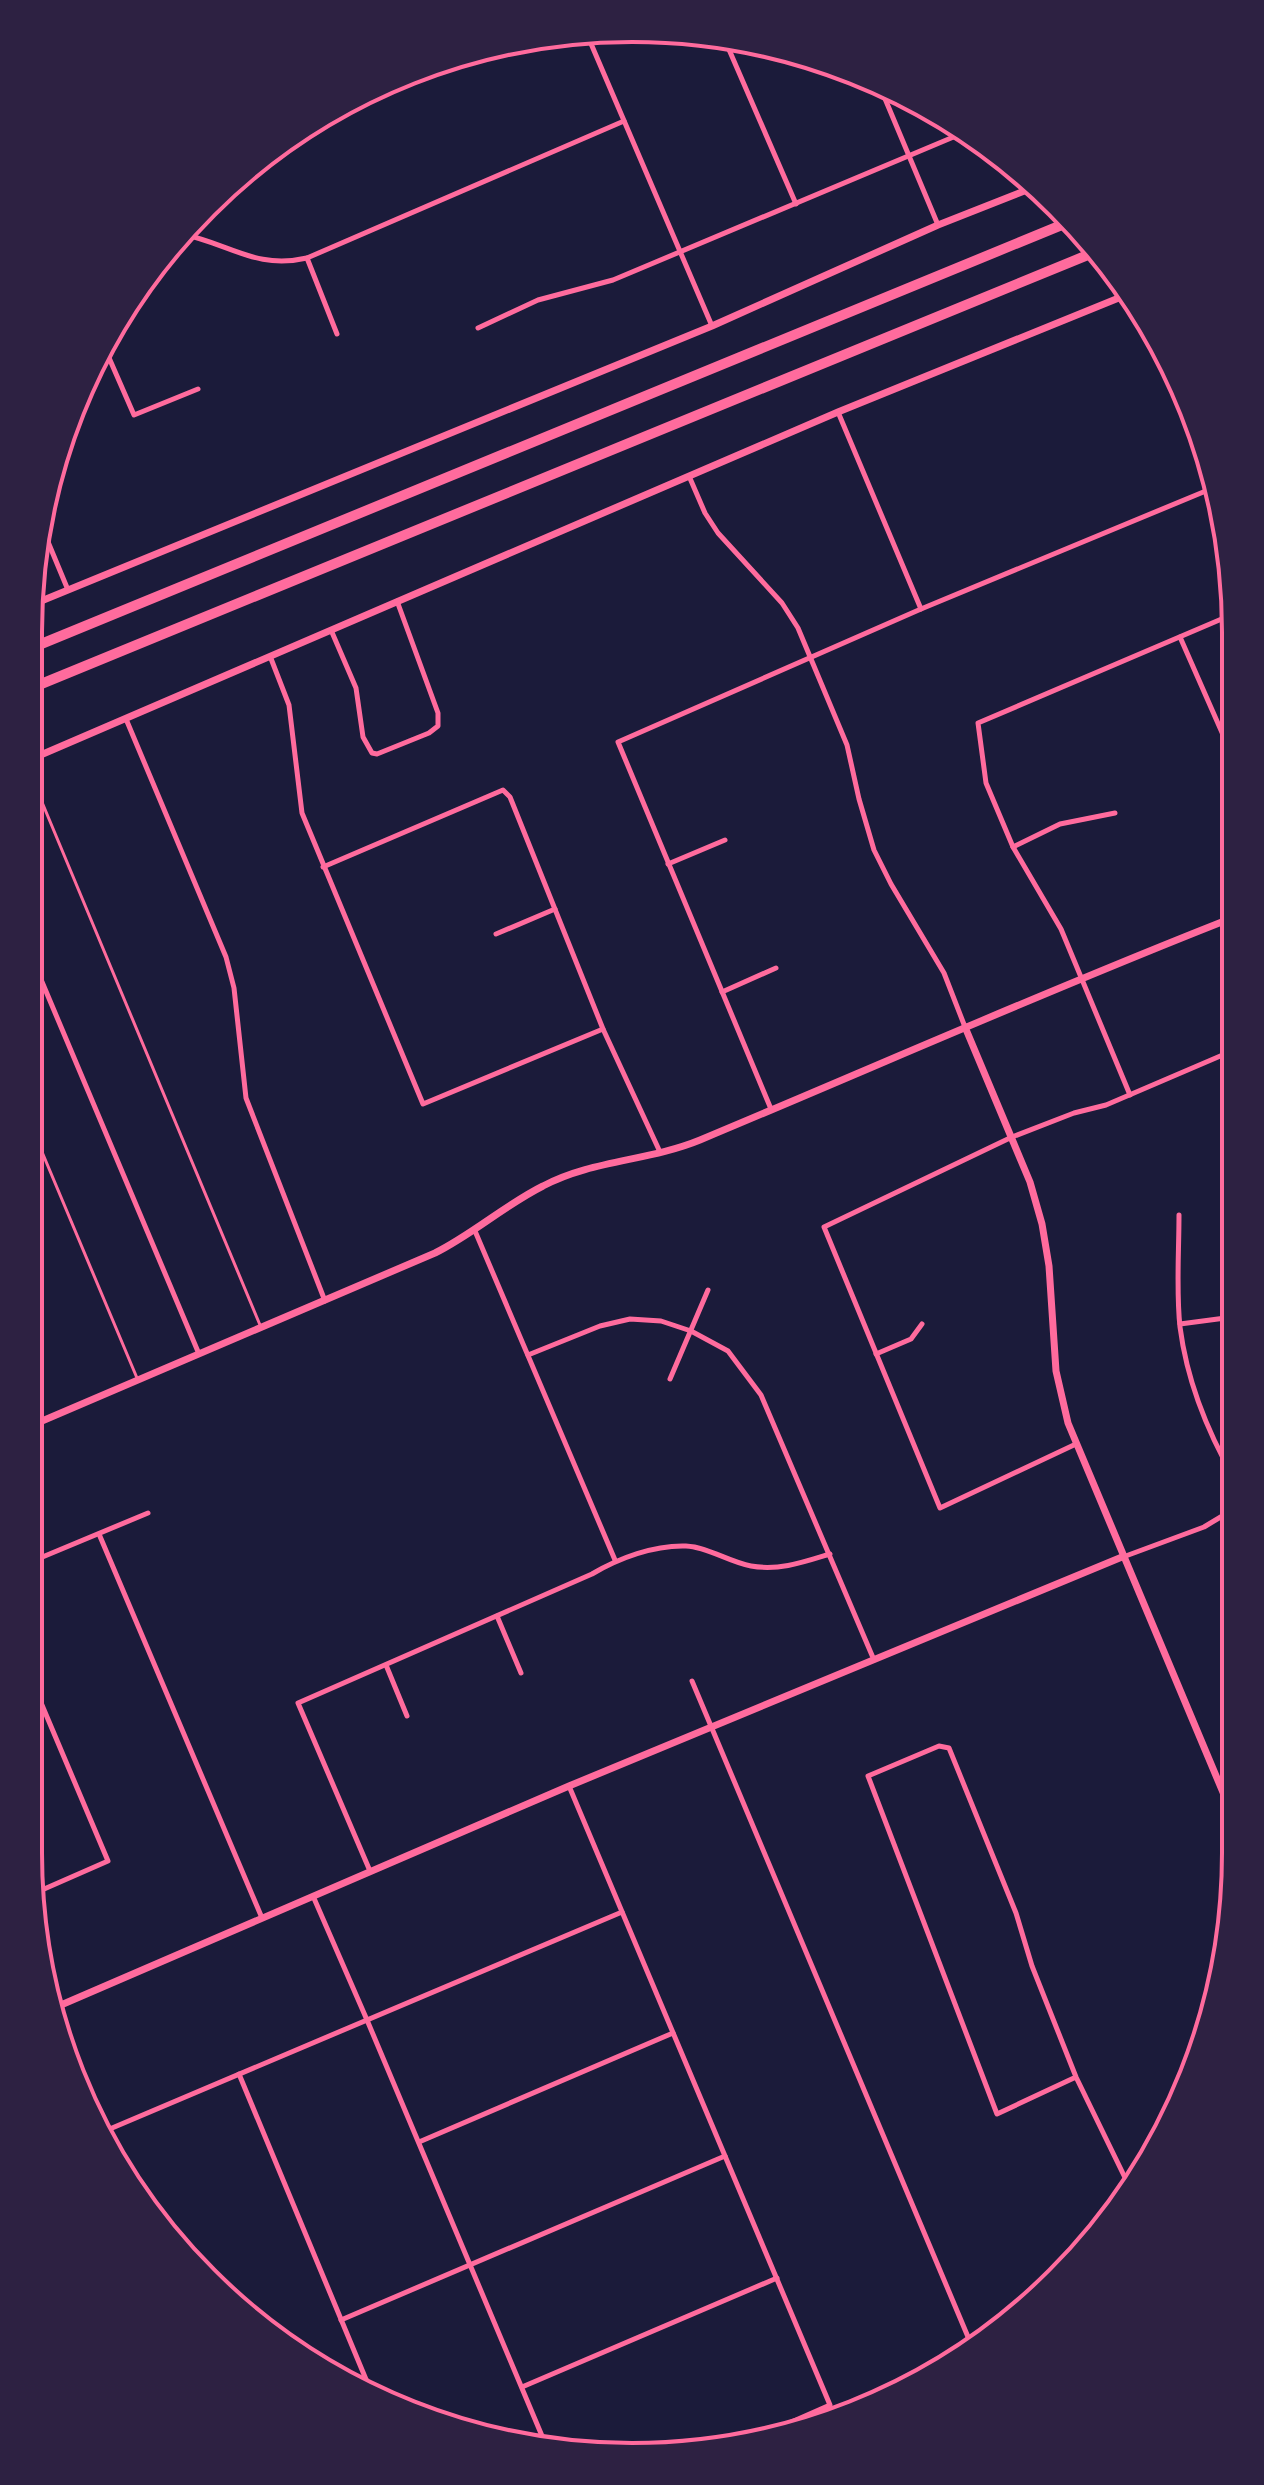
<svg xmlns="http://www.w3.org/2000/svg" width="1264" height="2485" font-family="Lora,serif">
<rect width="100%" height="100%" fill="#1b1b3a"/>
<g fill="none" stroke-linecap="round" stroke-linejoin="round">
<g stroke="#ff6b9d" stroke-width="3">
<path d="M29,771C106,956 182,1141 260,1325"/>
<path d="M29,1121L137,1378"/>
</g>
<g stroke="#ff6b9d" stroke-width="5">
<path d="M586,32L712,326"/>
<path d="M724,38L796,204"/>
<path d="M433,62L434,65L454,56"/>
<path d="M878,82L938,225"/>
<path d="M181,234C229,243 255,270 307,258L624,121"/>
<path d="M307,258L337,334"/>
<path d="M478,328L538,300L613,280L963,133"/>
<path d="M103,344L134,415L198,389"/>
<path d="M838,412L921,609"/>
<path d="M689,476L705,513L718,533L782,603L798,628L847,745L859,799L874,850L891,884L944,973L965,1027"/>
<path d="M41,525L68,590"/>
<path d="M331,630L356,688L363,737L372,753L377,754L429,733L438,726V713L397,601"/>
<path d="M1180,637L1231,753"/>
<path d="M270,656L289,705L302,813L423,1104L603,1029"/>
<path d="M126,719L226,957L234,988L246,1098L325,1301"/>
<path d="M1013,847L1060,824L1115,813"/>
<path d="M668,864L725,840"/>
<path d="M323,867L503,790L510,797L603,1029L660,1152"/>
<path d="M496,934L555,909"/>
<path d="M29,951L199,1354"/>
<path d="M722,992L776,968"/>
<path d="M1130,1095L1061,929L1013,847L986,783L978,723L1231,615"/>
<path d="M771,1109L618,742L921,609L1213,488"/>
<path d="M1179,1215C1179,1252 1176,1291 1180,1327C1187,1381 1207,1431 1234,1478"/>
<path d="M475,1231L615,1560"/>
<path d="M1180,1324L1233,1317"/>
<path d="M876,1354L911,1339L922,1324"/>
<path d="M528,1355L600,1326L630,1319L661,1321L691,1331L728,1351L761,1395L874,1660"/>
<path d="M670,1379L708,1290"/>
<path d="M28,1398L39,1423"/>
<path d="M1076,1444L940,1508L824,1227L1012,1137L1074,1113L1106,1105L1232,1051"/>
<path d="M99,1534L262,1918"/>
<path d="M1123,1557L1204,1527L1234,1509"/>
<path d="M28,1563L148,1513"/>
<path d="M497,1616L521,1673"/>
<path d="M386,1665L407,1716"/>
<path d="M28,1672L108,1861L35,1893"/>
<path d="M692,1681L971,2344"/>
<path d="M569,1786L830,2405L762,2435"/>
<path d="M370,1871L298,1703L592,1574C619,1558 654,1545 686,1546C708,1547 729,1562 751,1566C779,1571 804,1562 830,1554"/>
<path d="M313,1896L367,2020L545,2443"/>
<path d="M239,2074L370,2389"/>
<path d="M1076,2077L997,2114L868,1776L939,1746L949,1748L1016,1913L1032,1966L1076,2077L1131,2190"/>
<path d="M105,2131L622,1912"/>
<path d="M419,2142L673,2033"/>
<path d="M341,2320L725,2156"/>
<path d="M522,2387L777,2278"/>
</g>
<g stroke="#ff6b9d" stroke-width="7">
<path d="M29,606L712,326L938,225L1037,186"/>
<path d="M29,760L838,412L1131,293"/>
<path d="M965,1027L1030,1182L1042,1224L1049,1266L1056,1371L1068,1423L1235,1821"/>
<path d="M28,1427L435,1253C473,1234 505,1205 543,1186C592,1160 649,1161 700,1140C877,1066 1053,988 1232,918"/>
<path d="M54,2008L569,1786L1122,1557"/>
</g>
<g stroke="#ff6b9d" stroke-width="10">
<path d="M29,649L1069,222"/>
<path d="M29,689L1095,252"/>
</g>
</g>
<path d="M0 0H1264V2485H0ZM632 42H632A590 590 0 0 1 1222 632V1853A590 590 0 0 1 632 2443H632A590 590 0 0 1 42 1853V632A590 590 0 0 1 632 42Z" fill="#2d2142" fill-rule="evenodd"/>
<path fill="none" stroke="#ff6b9d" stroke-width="4" d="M632 42H632A590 590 0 0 1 1222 632V1853A590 590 0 0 1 632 2443H632A590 590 0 0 1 42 1853V632A590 590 0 0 1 632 42Z"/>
</svg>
